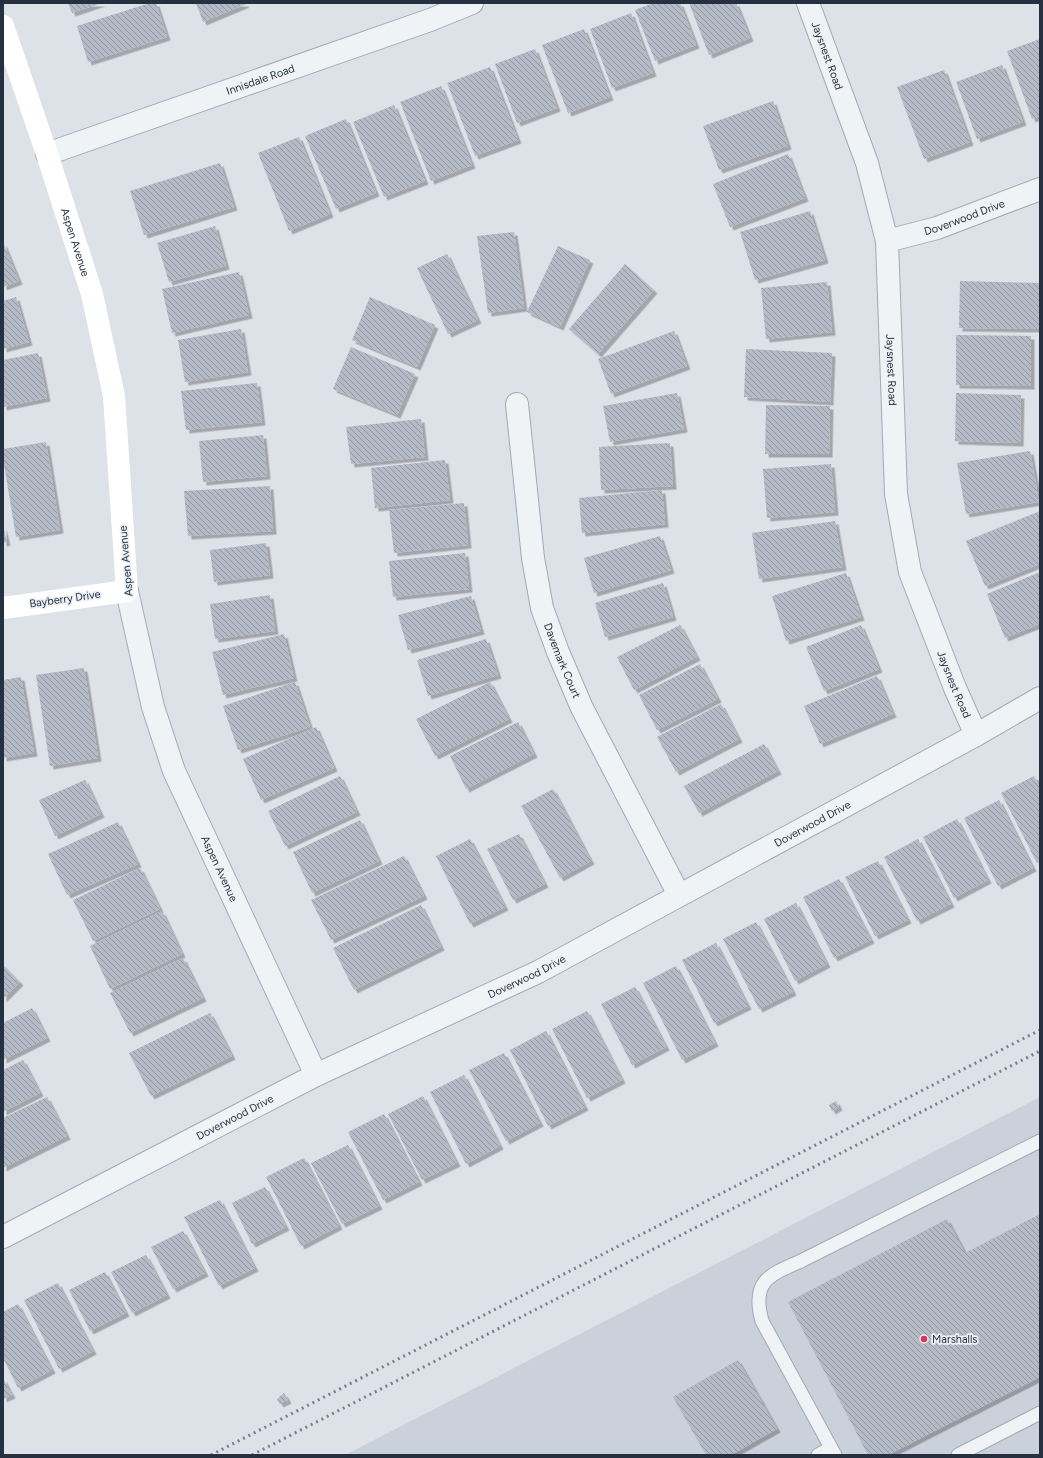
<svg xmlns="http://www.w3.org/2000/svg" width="1043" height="1458" font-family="Figtree,sans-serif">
<defs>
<pattern id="building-back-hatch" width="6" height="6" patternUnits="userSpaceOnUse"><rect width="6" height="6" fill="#b4bbc6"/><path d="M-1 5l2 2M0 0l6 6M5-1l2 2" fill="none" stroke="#9298a2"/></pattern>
<filter id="shadow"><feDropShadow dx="3.5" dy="3.5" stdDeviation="0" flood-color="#0004"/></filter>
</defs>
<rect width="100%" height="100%" fill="#dde2e9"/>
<path fill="#cbd1db" d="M1040,1097V1455H345Z"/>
<g fill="url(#building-back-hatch)" filter="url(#shadow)">
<path d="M68,3H102L72,13Z"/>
<path d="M150,3H156L167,37L88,62L77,26Z"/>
<path d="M196,3H245L246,4L203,22Z"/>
<path d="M653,3H680L696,45L655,61L635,10Z"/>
<path d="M689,3H736L750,38L709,55Z"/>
<path d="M631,13L653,73L612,88L590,29Z"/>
<path d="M584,29L610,97L568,113L542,45Z"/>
<path d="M1040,39V116L1032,119L1007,51Z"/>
<path d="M535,49L557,108L517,123L495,64Z"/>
<path d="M1002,65L1023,122L977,139L956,82Z"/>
<path d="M490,67L518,140L475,156L447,83Z"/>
<path d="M944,70L970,142L924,159L897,87Z"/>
<path d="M441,86L472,165L431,181L400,102Z"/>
<path d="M773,101L788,146L719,170L703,126Z"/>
<path d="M394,105L425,181L384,197L353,122Z"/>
<path d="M346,119L376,193L336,209L305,136Z"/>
<path d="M299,137L330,214L289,231L258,153Z"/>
<path d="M788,154L805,198L730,227L713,184Z"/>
<path d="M220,163L234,207L144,235L130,191Z"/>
<path d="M810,211L825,260L755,280L740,232Z"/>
<path d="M215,226L226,266L169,282L157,243Z"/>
<path d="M514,232L524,308L488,313L477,236Z"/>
<path d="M3,242L19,281L3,287Z"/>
<path d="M558,246L590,260L560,327L527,312Z"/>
<path d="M447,254L478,320L448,334L417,268Z"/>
<path d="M625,264L654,290L598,354L569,329Z"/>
<path d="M239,272L249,315L172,333L162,289Z"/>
<path d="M960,281L1040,283V329L959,328Z"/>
<path d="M827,282L832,332L766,339L761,288Z"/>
<path d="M16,297L29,342L3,349V301Z"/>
<path d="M370,297L435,325L417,367L352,340Z"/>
<path d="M241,329L248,372L185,382L178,340Z"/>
<path d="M674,331L687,366L611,394L598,359Z"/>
<path d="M956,335L1031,336V386L956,385Z"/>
<path d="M351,347L415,374L397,415L333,389Z"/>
<path d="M746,349L832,353L830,402L744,397Z"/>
<path d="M38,353L47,398L3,407V360Z"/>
<path d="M257,383L262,422L186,430L181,391Z"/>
<path d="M677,393L684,429L610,442L603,406Z"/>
<path d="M956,393L1021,395L1020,443L955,441Z"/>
<path d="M766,405L830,406L829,454H765Z"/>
<path d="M421,419L425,457L351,464L346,427Z"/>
<path d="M263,435L267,476L203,482L199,441Z"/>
<path d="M46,442L60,530L16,537L3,458V449Z"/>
<path d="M670,443L673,486L601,490L599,447Z"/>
<path d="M1030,451L1039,502L966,514L957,463Z"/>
<path d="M445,460L450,500L375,508L371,468Z"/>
<path d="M831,464L835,512L767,518L763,469Z"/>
<path d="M270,486L273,531L188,536L184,491Z"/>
<path d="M662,490L665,524L582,533L579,498Z"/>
<path d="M464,503L468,545L394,553L389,510Z"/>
<path d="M1040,511V564L985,586L966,541Z"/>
<path d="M835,521L843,567L759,579L752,533Z"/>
<path d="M3,526L7,542L3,543Z"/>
<path d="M660,536L671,570L594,593L584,558Z"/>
<path d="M266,543L270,575L214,582L210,550Z"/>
<path d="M465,553L469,589L393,597L389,561Z"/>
<path d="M1040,572V624L1005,638L987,594Z"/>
<path d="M846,573L861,617L786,641L772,596Z"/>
<path d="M663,583L673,617L605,637L595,603Z"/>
<path d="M270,595L275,631L215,639L210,604Z"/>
<path d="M471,596L481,631L408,650L398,615Z"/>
<path d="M680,625L697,657L634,690L617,657Z"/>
<path d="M861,625L879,669L824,691L806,647Z"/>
<path d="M284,634L294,678L223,695L212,652Z"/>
<path d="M486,639L498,675L428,696L417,660Z"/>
<path d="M700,664L718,699L657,730L639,695Z"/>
<path d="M84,668L98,758L50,766L36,675Z"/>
<path d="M877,676L893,714L820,744L804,706Z"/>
<path d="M21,677L34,753L3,758V680Z"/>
<path d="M295,682L310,727L238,750L223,706Z"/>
<path d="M490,682L509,719L435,756L416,719Z"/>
<path d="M721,704L739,739L676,772L657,737Z"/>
<path d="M518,722L534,754L466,789L450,756Z"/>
<path d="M316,727L334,768L261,800L243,759Z"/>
<path d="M764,744L778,771L699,813L684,786Z"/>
<path d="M340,776L357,812L285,846L268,811Z"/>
<path d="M1034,776L1040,788V861L1037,863L1001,793Z"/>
<path d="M85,780L101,814L55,836L39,800Z"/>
<path d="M553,789L591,861L560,878L521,806Z"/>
<path d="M999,800L1033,868L998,886L964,818Z"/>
<path d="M957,819L988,880L954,898L923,837Z"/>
<path d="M360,820L379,861L312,893L293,852Z"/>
<path d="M118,822L138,864L67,895L48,854Z"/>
<path d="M519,834L545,884L513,900L487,849Z"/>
<path d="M470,839L505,907L470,924L436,856Z"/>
<path d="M918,839L951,904L917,921L884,857Z"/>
<path d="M404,856L424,896L331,940L311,900Z"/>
<path d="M878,861L908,920L875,936L845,877Z"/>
<path d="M140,868L160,909L93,941L73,900Z"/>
<path d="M839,879L871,940L834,958L803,897Z"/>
<path d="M796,903L827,964L795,981L764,919Z"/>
<path d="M421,905L441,947L354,990L333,948Z"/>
<path d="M162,911L182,954L110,989L90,946Z"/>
<path d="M756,922L793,992L759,1009L723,939Z"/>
<path d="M716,943L748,1006L714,1023L682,960Z"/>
<path d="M183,958L203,998L130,1033L110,993Z"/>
<path d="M3,965L20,982L3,999Z"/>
<path d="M676,966L715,1043L682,1060L643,983Z"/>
<path d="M635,987L666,1047L632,1065L601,1004Z"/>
<path d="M32,1008L47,1038L3,1060V1023Z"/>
<path d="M587,1011L622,1080L587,1098L552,1029Z"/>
<path d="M210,1013L232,1056L151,1096L129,1053Z"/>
<path d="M546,1031L585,1107L548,1126L510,1050Z"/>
<path d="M504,1053L540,1123L506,1141L469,1070Z"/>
<path d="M23,1060L40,1093L3,1112V1070Z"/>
<path d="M464,1075L500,1146L466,1164L430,1092Z"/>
<path d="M423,1096L457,1163L422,1180L388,1114Z"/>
<path d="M47,1097L67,1136L3,1168V1118Z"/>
<path d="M836,1101L839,1107L832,1111L829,1105Z"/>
<path d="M384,1114L419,1182L383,1200L348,1132Z"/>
<path d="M348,1145L379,1206L342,1224L311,1163Z"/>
<path d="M304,1158L339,1226L301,1246L266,1177Z"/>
<path d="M265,1187L286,1227L252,1244L232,1203Z"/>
<path d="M220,1200L255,1268L219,1286L184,1217Z"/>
<path d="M1040,1214V1377L888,1455H868L788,1302L947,1219L965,1253Z"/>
<path d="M183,1231L205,1273L173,1289L151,1247Z"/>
<path d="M146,1255L167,1295L132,1313L111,1272Z"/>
<path d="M105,1272L126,1313L90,1331L69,1290Z"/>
<path d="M58,1283L93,1351L59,1369L24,1300Z"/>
<path d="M18,1304L52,1370L18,1388L3,1358V1312Z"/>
<path d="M738,1360L777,1429L731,1455H706L673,1397Z"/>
<path d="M3,1378L12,1395L3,1399Z"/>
<path d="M284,1393L288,1400L280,1404L277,1399Z"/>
</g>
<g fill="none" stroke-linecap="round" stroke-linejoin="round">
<g stroke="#a2a9b3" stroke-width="15">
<g id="lane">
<path d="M818,1455L831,1448"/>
<path d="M835,1455L762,1321C751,1281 769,1275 801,1261L1040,1141"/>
<path d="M958,1455L1040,1413"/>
</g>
</g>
<g stroke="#a2a9b3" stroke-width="24">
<g id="street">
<path id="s1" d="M808,3L867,163L887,241L896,494L910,572L955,688L976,735"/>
<path id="s2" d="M47,154L430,20L472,3"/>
<path id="s3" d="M887,241L937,228L1040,189"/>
<path id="s4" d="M517,404L533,558L542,608L558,652L582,708L679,895"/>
<path id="s5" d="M127,591L153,707L174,771L316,1075"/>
<path id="s6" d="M3,1237L316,1075L538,972L976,735L1040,698"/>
</g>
</g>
<use href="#lane" stroke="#f0f3f6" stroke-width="13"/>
<use href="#street" stroke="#f0f3f6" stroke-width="22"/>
<path stroke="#fff" stroke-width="22" id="s7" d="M3,26L47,154L92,294L114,396L127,591L3,608"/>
<g stroke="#758194" stroke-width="3" stroke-dasharray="2 4" stroke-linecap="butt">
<path d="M211,1455L1040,1030"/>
<path d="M252,1455L1040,1051"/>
</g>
</g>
<circle fill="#dc3452" stroke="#edf1f6" stroke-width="1.5" cx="924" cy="1339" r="4"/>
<g text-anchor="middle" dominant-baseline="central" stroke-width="3.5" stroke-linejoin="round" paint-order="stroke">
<g font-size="11" fill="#253041" stroke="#edf1f6">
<text stroke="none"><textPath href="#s1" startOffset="56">Jaysnest Road</textPath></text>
<text stroke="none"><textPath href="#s2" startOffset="226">Innisdale Road</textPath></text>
<text stroke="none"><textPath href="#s3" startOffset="81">Doverwood Drive</textPath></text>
<text stroke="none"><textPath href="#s7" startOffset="228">Aspen Avenue</textPath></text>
<text stroke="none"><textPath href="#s1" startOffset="380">Jaysnest Road</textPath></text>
<text transform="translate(126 561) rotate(-95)">Aspen Avenue</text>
<text transform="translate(65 599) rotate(-8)">Bayberry Drive</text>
<text stroke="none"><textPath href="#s4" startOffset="262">Davemark Court</textPath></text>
<text stroke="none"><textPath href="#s1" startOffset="704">Jaysnest Road</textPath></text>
<text stroke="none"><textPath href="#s6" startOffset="909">Doverwood Drive</textPath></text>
<text stroke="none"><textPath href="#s5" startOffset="294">Aspen Avenue</textPath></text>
<text stroke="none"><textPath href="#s6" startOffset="585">Doverwood Drive</textPath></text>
<text stroke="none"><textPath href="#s6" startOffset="261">Doverwood Drive</textPath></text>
</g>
<g font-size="11" fill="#253041" stroke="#edf1f6" text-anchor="start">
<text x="932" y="1339">Marshalls</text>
</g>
</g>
<rect width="1043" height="1458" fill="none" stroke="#253041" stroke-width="8"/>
</svg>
